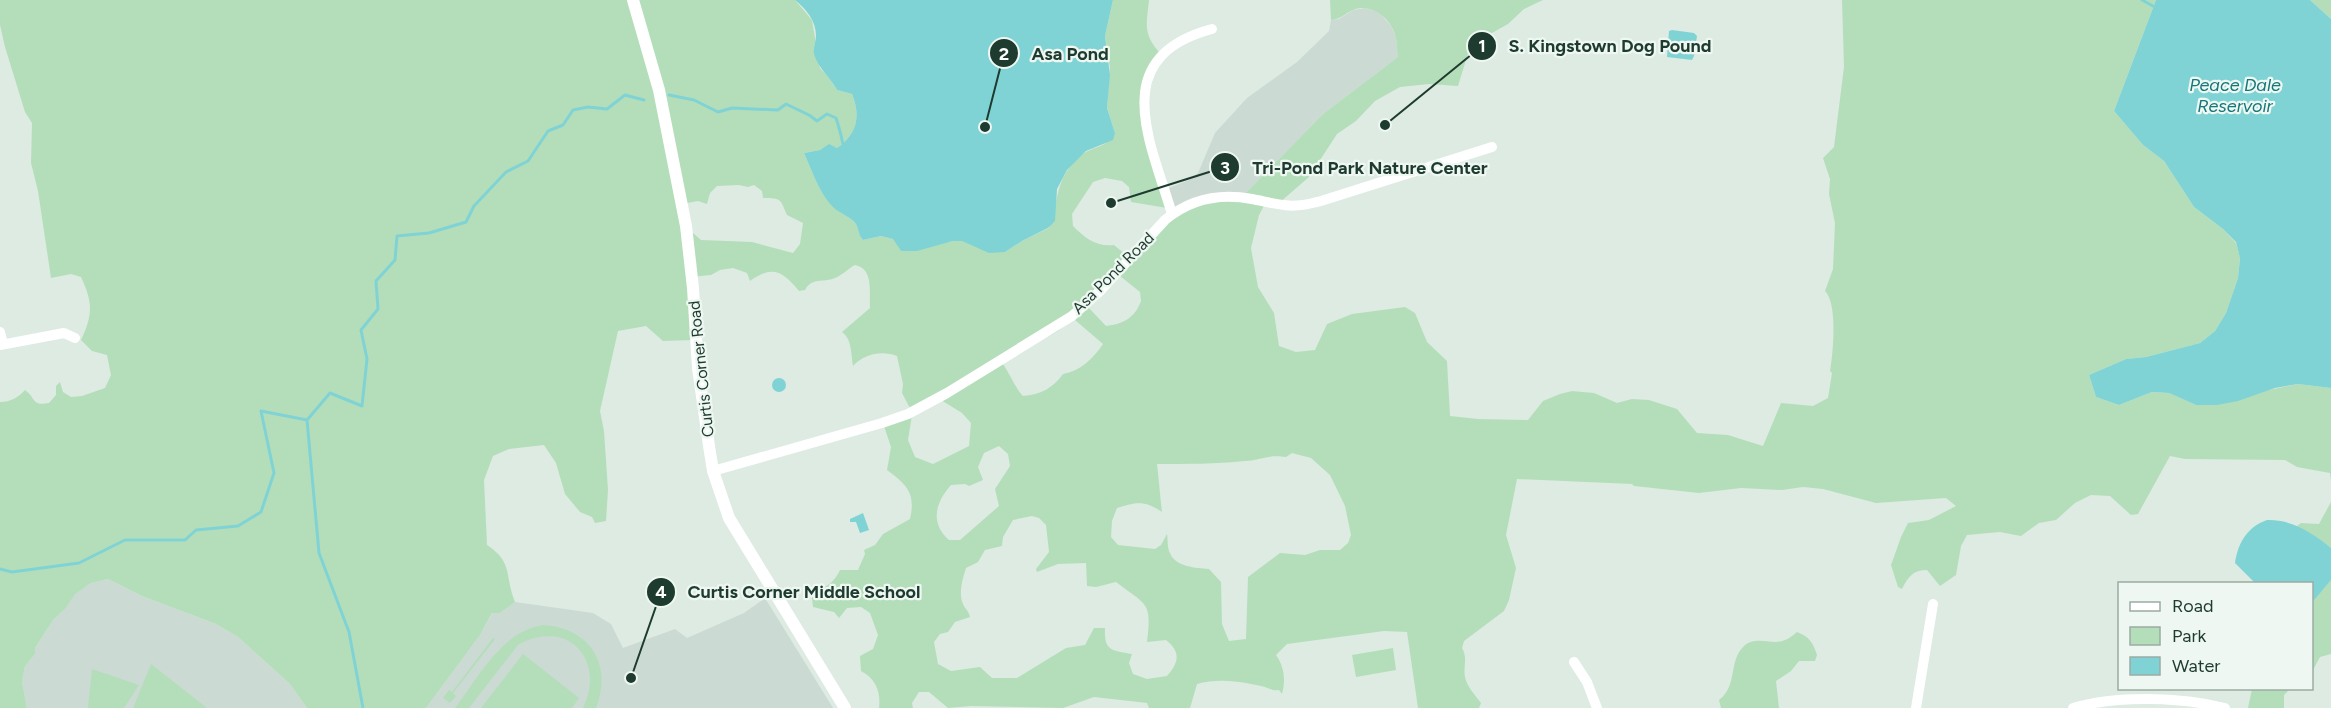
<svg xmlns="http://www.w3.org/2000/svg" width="2331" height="708" font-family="Figtree,sans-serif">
<rect width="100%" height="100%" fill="#ddebe3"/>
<g fill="#cbdad2">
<path d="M1365,8L1378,11L1391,26L1396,37L1398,57L1323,114L1241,198L1175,213L1169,188L1189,180L1198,173L1215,133L1247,98L1297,62L1329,31L1331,20L1339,19L1353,10Z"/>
<path d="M108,579L142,596L216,624L238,637L290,684L307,708H27L22,682L25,666L35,654V648L53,620L65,609L74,594L91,583Z"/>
<path d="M765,598L833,708H426L480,635L493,612L500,613L515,602L593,613L611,624L623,648L675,629L687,638L744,613Z"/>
</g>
<g fill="#b4deba" fill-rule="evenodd">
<path d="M0,0H795L812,20L820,68L830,79L837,90L852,94C861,116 857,134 837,148L829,145L820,150L804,153C812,171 819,193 834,207C840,214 850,216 856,224C859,230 858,235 863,240L881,236L894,239L901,251C920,251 935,243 953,241C967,239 991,249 1005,252L1022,241L1049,228C1060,199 1054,179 1080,156C1088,149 1098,148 1106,143C1109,141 1112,136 1115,133L1107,108L1110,68L1105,36L1113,0H1149C1146,29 1143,34 1163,57L1155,70L1146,108L1173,209L1131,202L1129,187L1122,181L1105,178L1093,182L1072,214L1073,226C1085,238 1096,247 1114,245L1131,259L1164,224L1199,201L1241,198L1323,114L1398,57C1397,51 1397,44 1396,38C1392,19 1372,2 1353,10C1344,14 1341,19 1331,20L1330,0H1543L1524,9L1508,24L1474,43L1469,50L1458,86L1429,84L1400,87L1375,101L1356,121L1337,134L1309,177L1279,203L1266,202L1259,215L1251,248L1258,287L1274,313L1279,346L1296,352L1315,350L1327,324L1352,314L1405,307L1415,313L1427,342L1447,361L1450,416L1478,419L1528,420L1543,401L1560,394L1572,391L1594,393L1617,403L1632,399L1649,400L1677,409L1697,433L1728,435L1763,446L1781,403L1813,406L1828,398L1832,373L1830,371C1833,353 1838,304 1825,291L1833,269L1835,223L1829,194L1830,179L1823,158L1834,147L1844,67L1842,0H2156L2114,111L2143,145L2164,161L2194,207L2223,229L2236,243L2240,257L2238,278L2226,313L2215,331L2200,343L2146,357L2126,359L2089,375L2096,397L2119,405L2152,392L2169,393L2196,405L2298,384L2331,388V481L2330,473L2297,467L2285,460L2185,459L2170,456L2138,514L2131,515L2110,496L2091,495L2075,503L2056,520L2039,523L2021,536L2000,532L1967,535L1961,546L1956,575L1940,586L1927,570C1913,570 1908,577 1902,589L1898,587L1891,565L1901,537L1908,523L1929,520L1956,506L1946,498L1876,503L1823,489L1803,487L1782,490L1741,488L1699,493L1634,486L1632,484L1517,479L1506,535L1516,568L1509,600L1504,611L1464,641L1462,648C1468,658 1463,667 1465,677C1467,687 1476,696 1481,703L1479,708H1418L1407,632L1384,631L1287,644L1276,655C1284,666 1286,680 1282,694L1279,690C1271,691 1268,687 1261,686C1240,681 1217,678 1197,684L1190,708H1149L1147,703L1094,697L1063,708L971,706L948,708L929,692H919L912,703L913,708H879C881,692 876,679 861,671L860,656L873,649L878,635L870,613L861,607L847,608L839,618L834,612L813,607L811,589C825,591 835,581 840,570H858L865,554L864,550L875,545L883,534L910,519C916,493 907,485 887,470L891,447L884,426L913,414L902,393L903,384L897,356C882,350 864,354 853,366C851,354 852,339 842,332L870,308C869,291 874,269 855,265C849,268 841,276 835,278C823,283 812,277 805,290L799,291C782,271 773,265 750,281L747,273L733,268L720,270L711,275L691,277L694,340L663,341L646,326L618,331L600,411L604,431L608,490L606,521L595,523L592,517L580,512L565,494L556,463L544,445L509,449L493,456L484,480L487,545C514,563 504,575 515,602L500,613H492L480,635L426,708H307L290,684L238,637L216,624L142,596L108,579L91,583L75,594L65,609L53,620L35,648V654L25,666L22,682L27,708H0V402C10,402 18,398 25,390C37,399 31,406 49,403L56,395V386L60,382L63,392L71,397L82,396L105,388L111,375L107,355L92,351L81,340C93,314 93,303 81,277L71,274L51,278L38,191L31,163L32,123L25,112L5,47L0,25ZM739,185L748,187L754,185L762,191L763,198C782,198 780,199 787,215L803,223L800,244L793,253L752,242L701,240L685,226L682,204L698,201L707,204L710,193L717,186ZM1120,276L1140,292L1141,301C1135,318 1123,324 1106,326L1088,307ZM1072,320H1075L1103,344C1093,359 1080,371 1063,374C1053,388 1040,395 1023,396C1015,388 1010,374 1003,364L1004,361L1058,331ZM941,400L962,413L971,423L969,446L933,464L915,457L908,440L912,415ZM999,446L1008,454L1010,466L995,489L999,506L960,540H949C930,523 935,503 951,485L965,484L969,486L983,480L978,467L984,453ZM1292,453L1311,458L1330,475L1345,506L1351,535L1348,543L1340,550H1320L1305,555L1280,553L1248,577L1246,639L1229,641L1222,624L1221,582L1209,569C1197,568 1175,567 1170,553C1167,548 1168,539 1167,534L1161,545L1155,549L1118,545L1111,537L1112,521L1117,508C1137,502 1144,500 1162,512C1160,496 1159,480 1157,464C1187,464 1216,464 1245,461C1262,460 1268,454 1286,457ZM1032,516L1039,518L1046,525L1049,552L1036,569L1037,572L1058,564L1086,563L1087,586L1096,587L1116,582C1147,606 1152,601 1147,642L1166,640C1181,652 1179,662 1167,676L1147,679L1133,674L1129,663L1132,654C1111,650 1104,651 1105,628H1094L1085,645L1066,648L1017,678H992L980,667L951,671L938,664L934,642L940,634L948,632L955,622L970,617C969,611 965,609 963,604C958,593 963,578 966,568L978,562L985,550L1002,546L1003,537L1013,520Z"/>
<path d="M2310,0H2331V19Z"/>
<path d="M2331,502V548L2297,526L2301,523L2319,524Z"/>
<path d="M2331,580V654L2320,657L2312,672V601Z"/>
<path d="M543,625C590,628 613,664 596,708H583C607,659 566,617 518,645L469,708H455C479,677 502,631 543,625Z"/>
<path d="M1797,632C1810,637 1813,643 1817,655L1815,661H1799L1791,671L1776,681L1779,708H1721L1719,700C1738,686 1728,661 1744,646C1757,635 1772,646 1785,640C1789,639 1793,635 1797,632Z"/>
<path d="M493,638L495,639L453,693L456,696L450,703L443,698L449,690L452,692Z"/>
<path d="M1393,648L1396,670L1356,677L1352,655Z"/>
<path d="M523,654L579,698L572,708H481Z"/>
<path d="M151,664L207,708H133Z"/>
<path d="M92,669L139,685L124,708H88Z"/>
<path d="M2252,689V688L2290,689L2284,695V708H2248Z"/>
</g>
<g fill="#80d3d5">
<path d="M795,0H1113L1105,36L1110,75L1107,108L1115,133L1113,140L1086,151L1067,170L1057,189L1055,221L1048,228L1022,241L1005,252L989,253L962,241H953L917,251H901L893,239L881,236L863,240C858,235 859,230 856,224C850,216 840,214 833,207C819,193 812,171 804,153L820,150L829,144L837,148C857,134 861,116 852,94L837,90C830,77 818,68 814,54C813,48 816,42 816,36C816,20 806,9 795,0Z"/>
<path d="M2156,0H2310L2331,19V388L2298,384L2275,388L2238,401L2217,405H2196L2169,393L2152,392L2119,405L2096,397L2089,375L2126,359L2146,357L2200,343L2215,331L2226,313L2238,278L2240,258L2236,242L2223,229L2194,207L2164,161L2143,145L2114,111Z"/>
<path d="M1672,30L1694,33L1697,36L1694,56L1692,60L1667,57L1669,31Z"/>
<circle cx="779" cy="385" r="7"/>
<path d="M863,513L869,530L860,533L856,522H850V519Z"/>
<path d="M2267,520C2291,519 2313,533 2331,548V580L2315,599L2312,601V584L2255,583L2235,563C2238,543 2247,527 2267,520Z"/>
</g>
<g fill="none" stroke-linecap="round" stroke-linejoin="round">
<g stroke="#80d3d5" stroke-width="3">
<path d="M2142,0L2153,6"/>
<path d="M669,95L694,100L718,112L732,108L778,110L786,104L809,115L817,121L827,114L836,118C839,127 841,135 843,144"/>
<path d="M0,569L12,572L79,563L125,540H185L196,530L238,526L261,512L274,473L261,411L307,420"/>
<path d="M363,708L349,632L319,553L307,420L330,393L362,406L367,359L361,330L378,309L376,281L395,260L397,236L429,233L466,222L474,206L506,172L528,161L548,131L563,125L573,110L588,107L607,109L625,95L644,100"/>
</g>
<g stroke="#fff" stroke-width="10">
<path d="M1172,214C1150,140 1107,57 1212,29"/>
<path d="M0,332L3,344"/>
<path d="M0,345L64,333L75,338"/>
<path d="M713,471L882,423L908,414L947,393L1072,316L1100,291L1165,220C1190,199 1220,193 1252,199C1263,201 1273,204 1284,205C1297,207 1309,204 1321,201L1492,147"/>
<path d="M1574,662L1587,682L1597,708"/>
<path d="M1916,708L1933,604"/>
<path d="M2073,708C2117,695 2181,697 2225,708"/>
</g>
<path stroke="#fff" stroke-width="12" d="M633,0L659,90L686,226L693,288L698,368L709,446L713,471L729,518L845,708"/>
</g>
<g text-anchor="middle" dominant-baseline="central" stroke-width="4.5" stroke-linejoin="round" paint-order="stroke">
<g font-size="16" fill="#1e3b2f" stroke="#eef7f1">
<text transform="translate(1113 273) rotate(-45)">Asa Pond Road</text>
<text transform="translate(701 369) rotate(-96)">Curtis Corner Road</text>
</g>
<g font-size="18" font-style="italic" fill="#14777b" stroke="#eef7f1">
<text x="2235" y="85">Peace Dale<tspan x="2235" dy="21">Reservoir</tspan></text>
</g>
</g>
<path fill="none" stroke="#1e3b2f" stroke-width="2" d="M1385 125L1482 46M985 127L1004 53M1111 203L1225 167M631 678L661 592"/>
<g fill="#1e3b2f" stroke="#eef7f1" stroke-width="2">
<circle cx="1385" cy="125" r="6"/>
<circle cx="985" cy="127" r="6"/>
<circle cx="1111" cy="203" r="6"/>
<circle cx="631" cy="678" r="6"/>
<circle cx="1482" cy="46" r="15"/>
<circle cx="1004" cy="53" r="15"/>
<circle cx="1225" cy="167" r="15"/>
<circle cx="661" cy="592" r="15"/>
</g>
<g font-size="18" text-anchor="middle" font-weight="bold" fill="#fff">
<text x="1482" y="52">1</text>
<text x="1004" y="60">2</text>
<text x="1225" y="174">3</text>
<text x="661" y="598">4</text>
</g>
<g font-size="18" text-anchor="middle" font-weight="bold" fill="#1e3b2f" stroke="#eef7f1" stroke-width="4.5" stroke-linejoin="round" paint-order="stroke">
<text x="1610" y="52">S. Kingstown Dog Pound</text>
<text x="1070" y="60">Asa Pond</text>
<text x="1370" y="174">Tri-Pond Park Nature Center</text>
<text x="804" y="598">Curtis Corner Middle School</text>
</g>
<rect x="2118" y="582" width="195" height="108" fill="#eef7f1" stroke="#9baca3" stroke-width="1.5"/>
<rect x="2130" y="602" width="30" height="9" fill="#ffffff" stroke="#9baca3" stroke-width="1.5"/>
<text x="2172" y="612" font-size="18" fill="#1e3b2f">Road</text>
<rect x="2130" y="627" width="30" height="18" fill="#b4deba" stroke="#9baca3" stroke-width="1.5"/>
<text x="2172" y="642" font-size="18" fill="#1e3b2f">Park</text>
<rect x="2130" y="657" width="30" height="18" fill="#80d3d5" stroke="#9baca3" stroke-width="1.5"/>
<text x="2172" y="672" font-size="18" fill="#1e3b2f">Water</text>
</svg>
